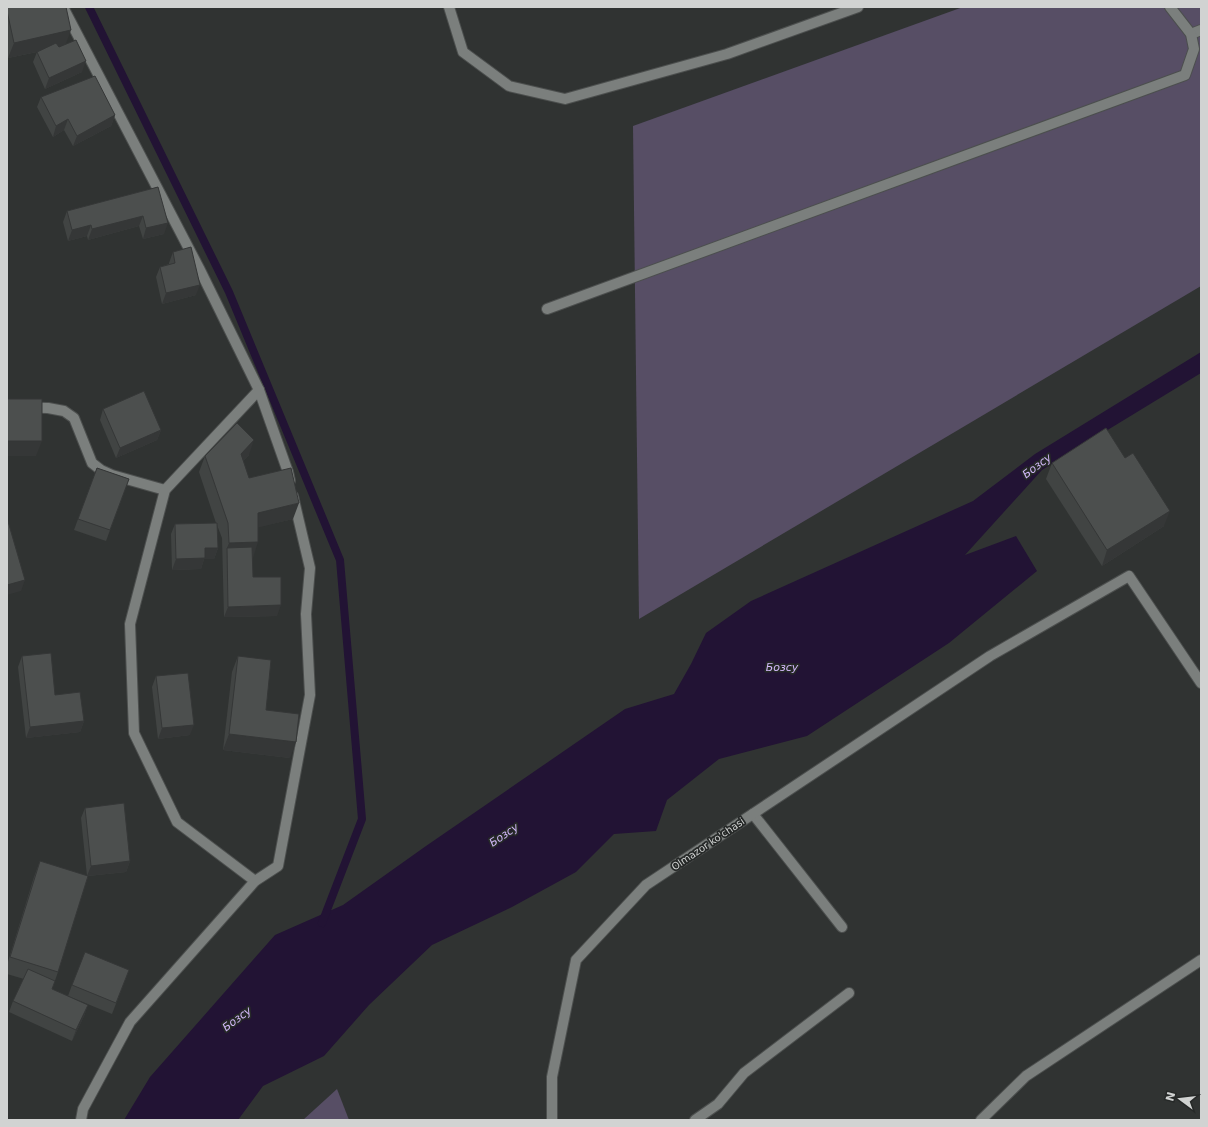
<svg xmlns="http://www.w3.org/2000/svg" width="1208" height="1127" font-family="'DejaVu Sans',sans-serif">
<rect width="100%" height="100%" fill="#303332"/>
<g fill="#574e65">
<path d="M963,7H1201V286L639,619L633,126Z"/>
<path d="M337,1089L349,1120H303Z"/>
</g>
<path fill="#221334" d="M1201,352V373L1042,470L965,555L1016,536L1037,571L949,643L807,736L719,759L667,800L656,831L614,834L576,872L512,907L432,945L369,1005L324,1056L263,1086L238,1120H124L150,1077L275,935L343,905L426,846L625,709L674,694L691,664L706,633L751,601L973,501L1035,454Z"/>
<g fill="none" stroke-linecap="round" stroke-linejoin="round">
<path stroke="#221334" stroke-width="8" d="M89,7L229,292L340,560L362,819L322,923"/>
<g stroke="#4c4f4e" stroke-width="12">
<g id="minor">
<path d="M63,7L199,268L259,390L288,472L290,481"/>
<path d="M449,7L463,52L509,86L565,99L727,54L858,7"/>
<path d="M1191,34L1201,30"/>
<path d="M547,309L1185,75L1194,49L1191,34L1170,7"/>
<path d="M7,407L48,408L64,411L74,418L92,463L101,470L112,475L165,490"/>
<path d="M753,814L842,927"/>
<path d="M255,881L177,822L134,733L130,624L165,490L259,390"/>
<path d="M81,1120L83,1109L130,1022L255,881L278,866L310,695L306,614L310,568L293,496"/>
<path d="M552,1120V1077L576,960L646,885L990,656L1129,576L1201,683"/>
<path d="M695,1120L718,1104L744,1073L849,993"/>
<path d="M981,1120L1026,1076L1201,960"/>
</g>
</g>
<use href="#minor" stroke="#7b7f7d" stroke-width="10"/>
</g>
<g fill="#414443">
<path d="M7,7L66,44L82,72L45,89L33,62L37,52L8,58L7,54Z"/>
<path d="M41,97L115,115L111,126L73,146L64,130L53,137L37,107Z"/>
<path d="M158,187L164,234L143,239L139,226L88,240L87,236L68,241L63,222L67,211Z"/>
<path d="M173,252L196,295L162,304L156,277L160,267L169,264V263Z"/>
<path d="M103,409L161,430L157,440L116,458L100,420Z"/>
<path d="M249,455L243,461L249,478L293,519L258,527L252,558L253,577L277,616L224,617L222,538L217,525L218,548L214,559H204L201,569L172,570L171,534L175,524L216,523L199,472L205,456Z"/>
<path d="M1052,463L1164,526L1102,566L1046,479Z"/>
<path d="M97,468L129,479L106,541L74,530Z"/>
<path d="M22,656L55,695L84,721L80,732L26,738L18,667Z"/>
<path d="M238,656L266,710L290,758L223,750L232,672Z"/>
<path d="M156,676L190,735L158,739L152,687Z"/>
<path d="M85,808L130,861L126,872L88,876L58,972L52,989L88,1005L84,1016L72,1041L9,1012L13,1001L24,979L7,974V965L34,877L40,861L87,876L81,818Z"/>
<path d="M129,970L112,1014L68,996L72,985Z"/>
</g>
<g fill="#353737">
<path d="M71,30L65,46L8,58L14,43Z"/>
<path d="M86,61L82,72L45,89L49,78Z"/>
<path d="M115,115L111,126L73,146L77,136Z"/>
<path d="M68,119L64,130L53,137L56,126Z"/>
<path d="M143,216L139,226L88,240L92,229Z"/>
<path d="M168,223L164,234L143,239L146,228Z"/>
<path d="M91,225L87,236L68,241L72,230Z"/>
<path d="M200,285L196,295L162,304L166,293Z"/>
<path d="M161,430L157,440L116,458L120,448Z"/>
<path d="M254,440L249,455L235,470L241,454Z"/>
<path d="M7,441H42L36,456H7Z"/>
<path d="M299,503L293,519L252,529L258,513Z"/>
<path d="M1170,511L1164,526L1102,566L1107,550Z"/>
<path d="M258,542L253,558H227V548L229,543Z"/>
<path d="M205,548H218L214,559H204L201,569L172,570L176,559Z"/>
<path d="M25,580L21,591L7,595V585Z"/>
<path d="M281,605L277,616L224,617L228,607Z"/>
<path d="M84,721L80,732L26,738L30,727Z"/>
<path d="M194,725L190,735L158,739L162,728Z"/>
<path d="M229,734L296,742L290,758L223,750Z"/>
<path d="M130,861L126,872L87,876L91,866Z"/>
<path d="M88,1005L84,1016L72,1041L76,1030Z"/>
</g>
<g fill="#4c4f4e" stroke="#353737">
<path d="M7,7H66L71,30L14,43L7,11Z"/>
<path d="M76,40L86,61L49,78L37,52L56,43L59,47Z"/>
<path d="M95,76L115,115L77,136L68,119L56,126L41,97Z"/>
<path d="M158,187L168,223L146,228L143,216L92,229L91,225L72,230L67,211Z"/>
<path d="M191,247L200,285L166,293L160,267L175,263L173,252Z"/>
<path d="M144,391L161,430L120,448L103,409Z"/>
<rect x="7" y="399" width="35" height="42"/>
<path d="M237,423L254,440L241,454L249,478L291,468L299,503L258,513V542L229,543L228,523L205,456Z"/>
<path d="M1106,428L1125,458L1133,453L1170,511L1107,550L1052,463Z"/>
<path d="M97,468L129,479L110,530L78,519Z"/>
<path d="M7,518L25,580L7,585Z"/>
<path d="M217,523L218,548H205V558L176,559L175,524Z"/>
<path d="M252,547L253,577H281V605L228,607L227,548Z"/>
<path d="M51,653L55,695L80,692L84,721L30,727L22,656Z"/>
<path d="M238,656L271,660L266,710L299,714L296,742L229,734Z"/>
<path d="M188,673L194,725L162,728L156,676Z"/>
<path d="M124,803L130,861L91,866L85,808Z"/>
<path d="M40,861L88,876L58,972L10,957Z"/>
<path d="M85,952L129,970L116,1003L72,985Z"/>
<path d="M28,969L55,981L52,989L88,1005L76,1030L13,1001Z"/>
</g>
<g text-anchor="middle" dominant-baseline="central" stroke-width="3.5" stroke-linejoin="round" paint-order="stroke">
<g font-size="10" fill="#d1d3d2" stroke="#262928">
<text transform="translate(708 844) rotate(-34)">Olmazor ko'chasi</text>
</g>
<g font-size="11" font-style="italic" fill="#d3b9fa" stroke="#262928">
<text transform="translate(1037 466) rotate(-37)">Бозсу</text>
<text x="782" y="667">Бозсу</text>
<text transform="translate(504 835) rotate(-34)">Бозсу</text>
<text transform="translate(237 1019) rotate(-37)">Бозсу</text>
</g>
</g>
<rect width="1208" height="1127" fill="none" stroke="#d1d3d2" stroke-width="16"/>
<g transform="translate(1180 1099) rotate(285)" stroke="#262928" stroke-width="3" paint-order="stroke">
<path d="M0-3L7 15L0 10L-7 15Z" fill="#d1d3d2"/>
<text y="-6" font-size="11" font-weight="bold" text-anchor="middle" fill="#d1d3d2">N</text>
</g>
</svg>
